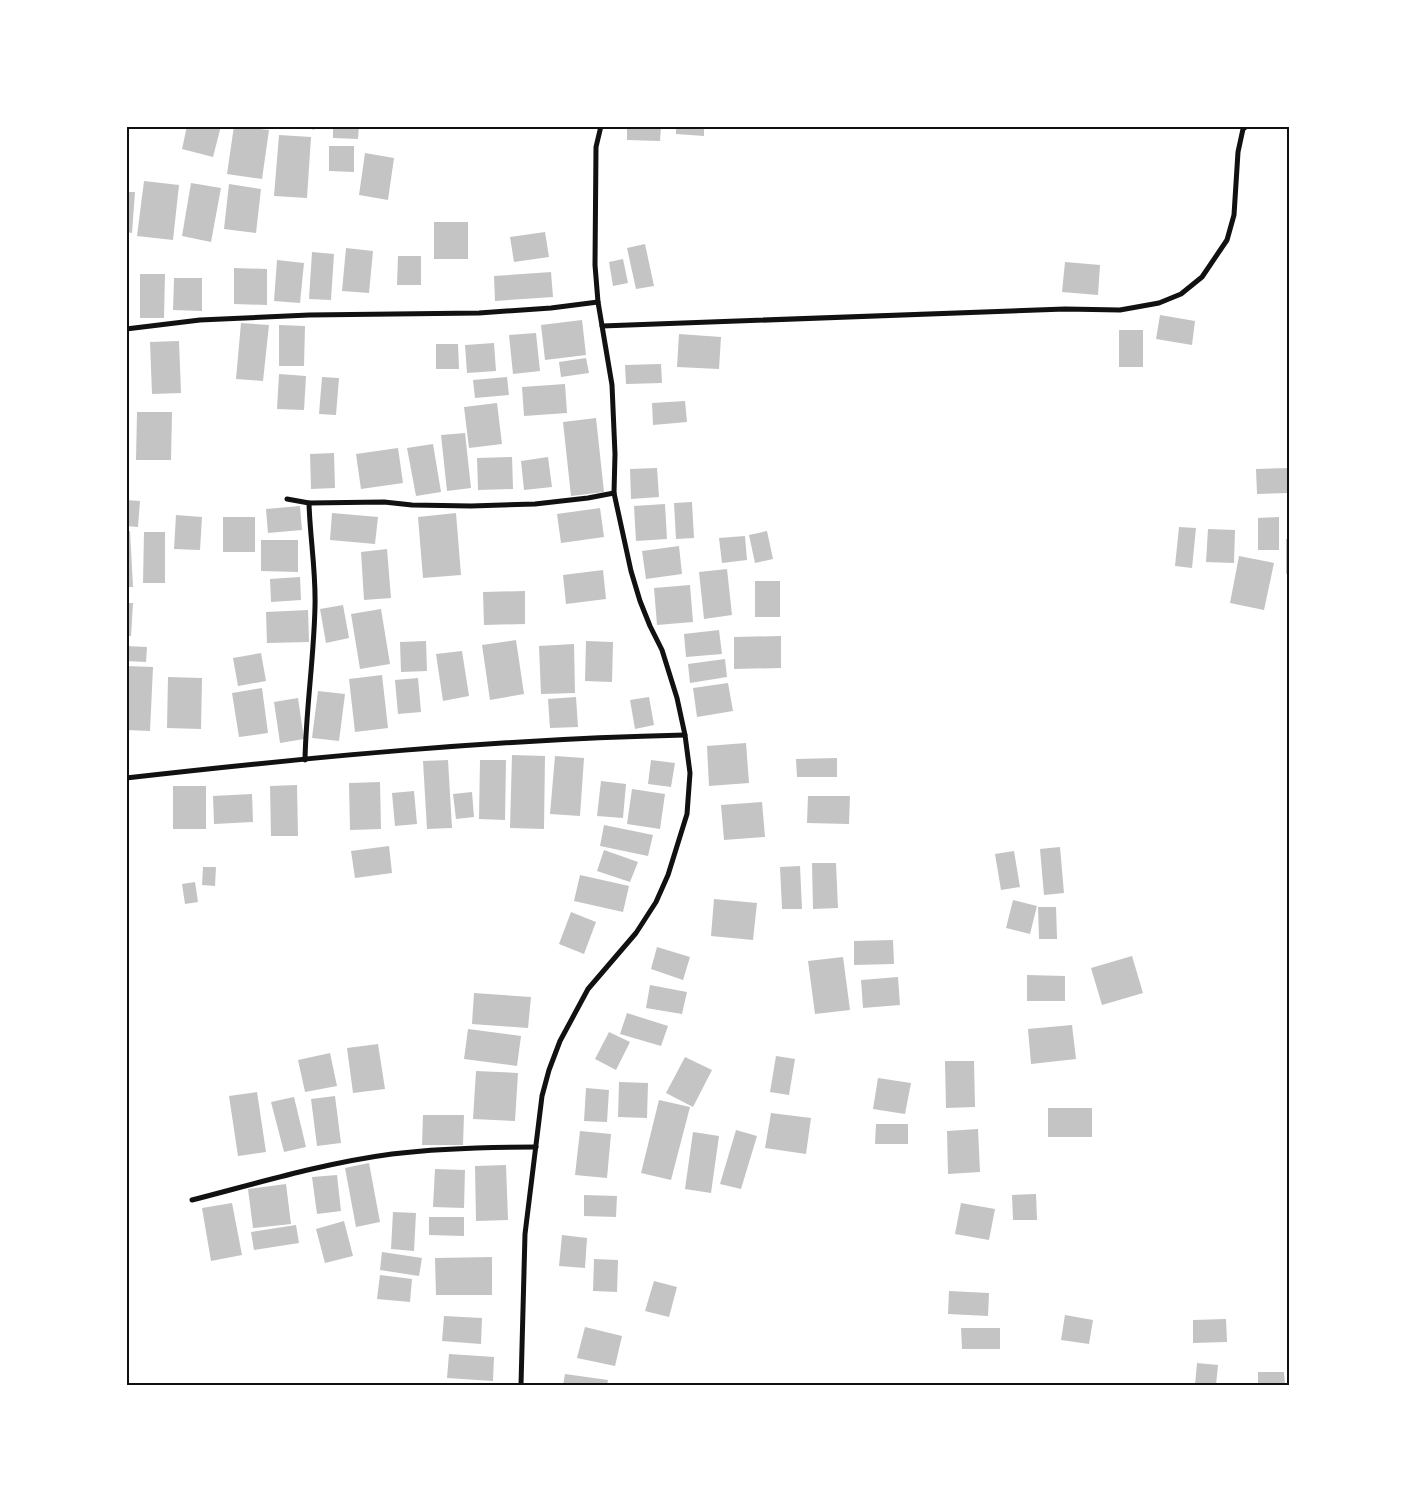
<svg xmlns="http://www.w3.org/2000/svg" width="1415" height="1511" font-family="Raleway,sans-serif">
<rect width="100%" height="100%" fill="#fff"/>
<g fill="#c4c4c4">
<path d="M187,126H221L213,157L182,149Z"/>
<path d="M234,126L269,130L262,179L227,174Z"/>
<path d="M303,126H316L314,130Z"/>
<path d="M333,126H359L358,139L333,138Z"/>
<path d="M627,126H661L660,141L627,140Z"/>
<path d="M676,126H704V136L676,134Z"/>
<path d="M279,135L311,137L307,198L274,196Z"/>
<path d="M329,146H354V172L329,171Z"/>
<path d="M365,153L394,158L388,200L359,195Z"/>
<path d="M144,181L179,185L173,240L137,236Z"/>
<path d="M191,183L221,188L211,242L182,236Z"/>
<path d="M229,184L261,189L256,233L224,229Z"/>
<path d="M126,192H135L132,233L126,232Z"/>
<rect x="434" y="222" width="34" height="37"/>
<path d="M545,232L549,257L514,262L510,237Z"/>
<path d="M645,244L654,286L636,289L627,248Z"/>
<path d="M346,248L373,251L369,293L342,291Z"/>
<path d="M312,252L334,254L331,300L309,299Z"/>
<path d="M398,256H421V285H397Z"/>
<path d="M623,259L628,283L613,286L609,262Z"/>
<path d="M277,260L304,263L300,303L274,301Z"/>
<path d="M1065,262L1100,265L1098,295L1062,292Z"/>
<path d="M234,268L267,269V305L234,304Z"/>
<path d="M551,272L553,297L495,301L494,276Z"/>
<path d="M140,274H165L164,318H140Z"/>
<path d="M174,278H202V311L173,310Z"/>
<path d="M1160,315L1195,321L1192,345L1156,339Z"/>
<path d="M582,320L586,355L545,360L541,325Z"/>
<path d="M241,323L269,325L263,381L236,379Z"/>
<path d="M279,325L305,326L304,366H279Z"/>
<rect x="1119" y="330" width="24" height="37"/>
<path d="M536,333L540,371L513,374L509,335Z"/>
<path d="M679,334L721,337L719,369L677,367Z"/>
<path d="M179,341L181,393L152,394L150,342Z"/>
<path d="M494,343L496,371L467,373L465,345Z"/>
<path d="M436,344H458L459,369H436Z"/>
<path d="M586,358L589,373L561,377L559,362Z"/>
<path d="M661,364L662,383L626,384L625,365Z"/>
<path d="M279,374L306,376L304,410L277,409Z"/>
<path d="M322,377L339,378L336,415L319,414Z"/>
<path d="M507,377L509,395L475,398L473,380Z"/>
<path d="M565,384L567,413L524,416L522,387Z"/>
<path d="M685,401L687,422L653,425L652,403Z"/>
<path d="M497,403L502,444L469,448L464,407Z"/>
<path d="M137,412H172L171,460H136Z"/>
<path d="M596,418L604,492L571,496L563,422Z"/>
<path d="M465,433L471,488L447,491L441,435Z"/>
<path d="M433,444L441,492L416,496L407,448Z"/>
<path d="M398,448L403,483L361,489L356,454Z"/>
<path d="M334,453L335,488L311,489L310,454Z"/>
<path d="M512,457L513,489L478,490L477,458Z"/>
<path d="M548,457L552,487L524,490L521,461Z"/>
<path d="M657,468L659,497L631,499L630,469Z"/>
<path d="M1289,468V493L1257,494L1256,469Z"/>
<path d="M126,500L140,501L138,527L126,526Z"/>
<path d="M692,502L694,538L676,539L674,503Z"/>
<path d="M665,504L667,539L636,541L634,506Z"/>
<path d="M300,506L302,530L268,533L266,509Z"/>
<path d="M600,508L604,537L561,543L557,514Z"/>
<path d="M332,513L378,517L375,544L330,540Z"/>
<path d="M456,513L461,575L423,578L418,517Z"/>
<path d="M176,515L202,517L200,550L174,549Z"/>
<rect x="223" y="517" width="32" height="35"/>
<path d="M1279,517V550H1258V518Z"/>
<path d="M1179,527L1196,528L1192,568L1175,566Z"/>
<path d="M1208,529L1235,530L1234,563L1206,562Z"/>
<path d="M126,531H130L133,587H126Z"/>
<path d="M767,531L773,559L755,563L749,535Z"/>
<path d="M144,532H165V583H143Z"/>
<path d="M745,536L747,560L722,563L719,538Z"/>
<rect x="1286" y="539" width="3" height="35"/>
<path d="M261,540H298V572L261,571Z"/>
<path d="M679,546L682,574L646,579L642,551Z"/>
<path d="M387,549L391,598L364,600L361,552Z"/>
<path d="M1239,556L1274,563L1264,610L1230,603Z"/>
<path d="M727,569L732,615L704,619L699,572Z"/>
<path d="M603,570L606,599L566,604L563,575Z"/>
<path d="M300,577L301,600L271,602L270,579Z"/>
<rect x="755" y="581" width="25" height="36"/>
<path d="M690,585L693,622L657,625L654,588Z"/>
<path d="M525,591V624L484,625L483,592Z"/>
<path d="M126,603H133L131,636H126Z"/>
<path d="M343,605L349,638L326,643L320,609Z"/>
<path d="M381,609L390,664L360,669L351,614Z"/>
<path d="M308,610L309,642L267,643L266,612Z"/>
<path d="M719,630L722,654L686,657L684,634Z"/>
<path d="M781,636V668L734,669V637Z"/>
<path d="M516,640L524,694L490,700L482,645Z"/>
<path d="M426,641L427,671L401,672L400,642Z"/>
<path d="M586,641L613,642L612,682L585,681Z"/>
<path d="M574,644L575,693L541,694L539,646Z"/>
<path d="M126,646L147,647L146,662L126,661Z"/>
<path d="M462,651L469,696L443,701L436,654Z"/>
<path d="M261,653L266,681L238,686L233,658Z"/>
<path d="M725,659L727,677L690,683L688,664Z"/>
<path d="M126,666L153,667L150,731L126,730Z"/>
<path d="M382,675L388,728L355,732L349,679Z"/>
<path d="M168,677L202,678L201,729L167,728Z"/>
<path d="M418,678L421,712L398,714L395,680Z"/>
<path d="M728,683L733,711L697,717L693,688Z"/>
<path d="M262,688L268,733L239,737L232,693Z"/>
<path d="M318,691L345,694L339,741L312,738Z"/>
<path d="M576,697L578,727L550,728L548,699Z"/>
<path d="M649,697L654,725L635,729L630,700Z"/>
<path d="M298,698L304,739L280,743L274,702Z"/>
<path d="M746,743L749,783L709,786L707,746Z"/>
<path d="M512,755L545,756L544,829L510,828Z"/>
<path d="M555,756L584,758L580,816L550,814Z"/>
<path d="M837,758V777H797L796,759Z"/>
<path d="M448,760L452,828L427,829L423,761Z"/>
<path d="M480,760H506L505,820L479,819Z"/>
<path d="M651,760L675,763L671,787L648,784Z"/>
<path d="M601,781L626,784L623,818L597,816Z"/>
<path d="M380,782L381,829L350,830L349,783Z"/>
<path d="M297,785L298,836H271L270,786Z"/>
<rect x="173" y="786" width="33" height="43"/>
<path d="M632,789L665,794L660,829L627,824Z"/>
<path d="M414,791L417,824L395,826L392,793Z"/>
<path d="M472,792L474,817L456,819L453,794Z"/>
<path d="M252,794L253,822L214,824L213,796Z"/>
<path d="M808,796H850L849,824L807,823Z"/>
<path d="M762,802L765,837L724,840L721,805Z"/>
<path d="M604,825L653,835L648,856L600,846Z"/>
<path d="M389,846L392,873L355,878L351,851Z"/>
<path d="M1060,847L1064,893L1044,895L1040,849Z"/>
<path d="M604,850L638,862L630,882L597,871Z"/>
<path d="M1014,851L1020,887L1001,890L995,854Z"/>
<path d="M812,863H836L838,908L813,909Z"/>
<path d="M800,866L802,909H782L780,867Z"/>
<path d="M203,867H216L215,886L202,885Z"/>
<path d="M580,875L629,886L623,912L574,901Z"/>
<path d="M195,882L198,902L185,904L182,884Z"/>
<path d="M714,899L757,903L753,940L711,936Z"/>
<path d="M1013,900L1037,906L1030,934L1006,928Z"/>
<path d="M1038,907H1056L1057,939H1039Z"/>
<path d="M571,912L596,922L584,954L559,944Z"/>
<path d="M893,940L894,964L854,965V941Z"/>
<path d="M657,947L690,957L683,980L651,969Z"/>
<path d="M1132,956L1143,993L1102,1005L1091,968Z"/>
<path d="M843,957L850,1010L815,1014L808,961Z"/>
<path d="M1027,975L1065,976V1001H1027Z"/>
<path d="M898,977L900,1005L863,1008L861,980Z"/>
<path d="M650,985L687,992L682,1014L646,1008Z"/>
<path d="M474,993L531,997L528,1028L472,1024Z"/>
<path d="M627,1013L668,1026L661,1046L620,1034Z"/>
<path d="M1072,1025L1076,1059L1031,1064L1028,1029Z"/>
<path d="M468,1029L521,1036L517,1066L464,1059Z"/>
<path d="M609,1032L630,1042L616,1070L595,1059Z"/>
<path d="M378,1044L385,1089L353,1093L347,1048Z"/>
<path d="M330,1053L337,1086L305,1092L298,1060Z"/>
<path d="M776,1056L795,1059L789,1095L770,1092Z"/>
<path d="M685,1057L712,1070L693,1107L666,1093Z"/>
<path d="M945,1061H974L975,1107L946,1108Z"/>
<path d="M476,1071L518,1073L515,1121L473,1119Z"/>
<path d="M878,1078L911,1083L905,1114L873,1109Z"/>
<path d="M619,1082L648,1083L647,1118L618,1117Z"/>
<path d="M586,1088L609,1090L607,1122L584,1121Z"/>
<path d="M257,1092L266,1152L238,1156L229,1096Z"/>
<path d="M335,1096L341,1143L317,1146L311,1099Z"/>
<path d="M294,1097L306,1147L284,1152L271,1102Z"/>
<path d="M659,1100L690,1107L671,1180L641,1173Z"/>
<rect x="1048" y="1108" width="44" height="29"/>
<path d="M771,1113L811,1118L806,1154L765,1148Z"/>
<path d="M423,1115H464L463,1145H422Z"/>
<path d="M876,1124H908V1144H875Z"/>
<path d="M978,1129L980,1172L948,1174L947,1131Z"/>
<path d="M736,1130L757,1136L741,1189L720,1184Z"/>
<path d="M580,1131L611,1134L607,1178L575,1175Z"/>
<path d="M693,1132L719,1136L711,1193L685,1189Z"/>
<path d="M369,1163L380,1222L356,1227L345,1168Z"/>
<path d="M506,1165L508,1220L476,1221L475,1166Z"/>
<path d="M435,1169L465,1170L464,1208L433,1207Z"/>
<path d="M337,1175L341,1211L317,1214L312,1177Z"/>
<path d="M286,1184L291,1224L253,1228L248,1189Z"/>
<path d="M1036,1194L1037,1220H1013L1012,1195Z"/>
<path d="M584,1195L617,1196L616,1217L584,1216Z"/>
<path d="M232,1203L242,1255L211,1261L202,1208Z"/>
<path d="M961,1203L995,1209L989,1240L955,1234Z"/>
<path d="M393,1212L416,1213L414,1251L391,1249Z"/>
<path d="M429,1217H464V1236L429,1235Z"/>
<path d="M344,1221L353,1256L325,1263L316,1229Z"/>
<path d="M296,1225L299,1243L254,1250L251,1232Z"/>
<path d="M562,1235L587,1238L585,1268L559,1266Z"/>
<path d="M382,1252L422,1258L419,1276L380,1270Z"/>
<path d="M492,1257V1295H436L435,1258Z"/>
<path d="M594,1259L618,1260L617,1292L593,1291Z"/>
<path d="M380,1275L412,1279L410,1302L377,1299Z"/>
<path d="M654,1281L677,1287L669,1317L645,1311Z"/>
<path d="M949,1291L989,1293L988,1316L948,1314Z"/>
<path d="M1065,1315L1093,1320L1089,1344L1061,1340Z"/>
<path d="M444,1316L482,1318L481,1344L442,1341Z"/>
<path d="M1226,1319L1227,1342L1193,1343V1320Z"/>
<path d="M585,1327L622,1336L615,1366L577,1358Z"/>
<path d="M961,1328H1000V1349H962Z"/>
<path d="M449,1354L494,1357L493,1381L447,1378Z"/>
<path d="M1197,1363L1218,1365L1216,1385H1195Z"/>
<path d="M1258,1372H1284L1285,1385H1258Z"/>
<path d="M565,1374L608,1380L607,1385H563Z"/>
</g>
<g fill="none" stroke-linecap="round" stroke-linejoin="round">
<g stroke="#111" stroke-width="5">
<path d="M602,326L1065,309L1120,310L1159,303L1181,294L1202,277L1227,240L1234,215L1238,152L1243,129L1247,126"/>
<path d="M126,329L200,320L309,315L479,313L551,308L598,302"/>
<path d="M287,499L309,503L384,502L412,505L471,506L535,504L588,498L614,493"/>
<path d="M305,760C306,708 314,658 315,606C316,571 310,538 309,503"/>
<path d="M126,778C312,757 498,739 685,735"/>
<path d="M192,1200C258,1183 324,1163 392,1154C440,1148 488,1147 536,1147"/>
<path d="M521,1385L525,1234L542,1096L549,1070L560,1041L588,989L636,933L656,902L668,875L687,814L690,773L685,735L677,698L662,650L650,626L640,601L631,571L614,493L615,454L612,385L598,302L595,265L596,147L601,126"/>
</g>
</g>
<rect width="1415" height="1511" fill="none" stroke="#ffffff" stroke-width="255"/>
<rect x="128" y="128" width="1160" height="1256" fill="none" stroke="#111" stroke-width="2"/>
</svg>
